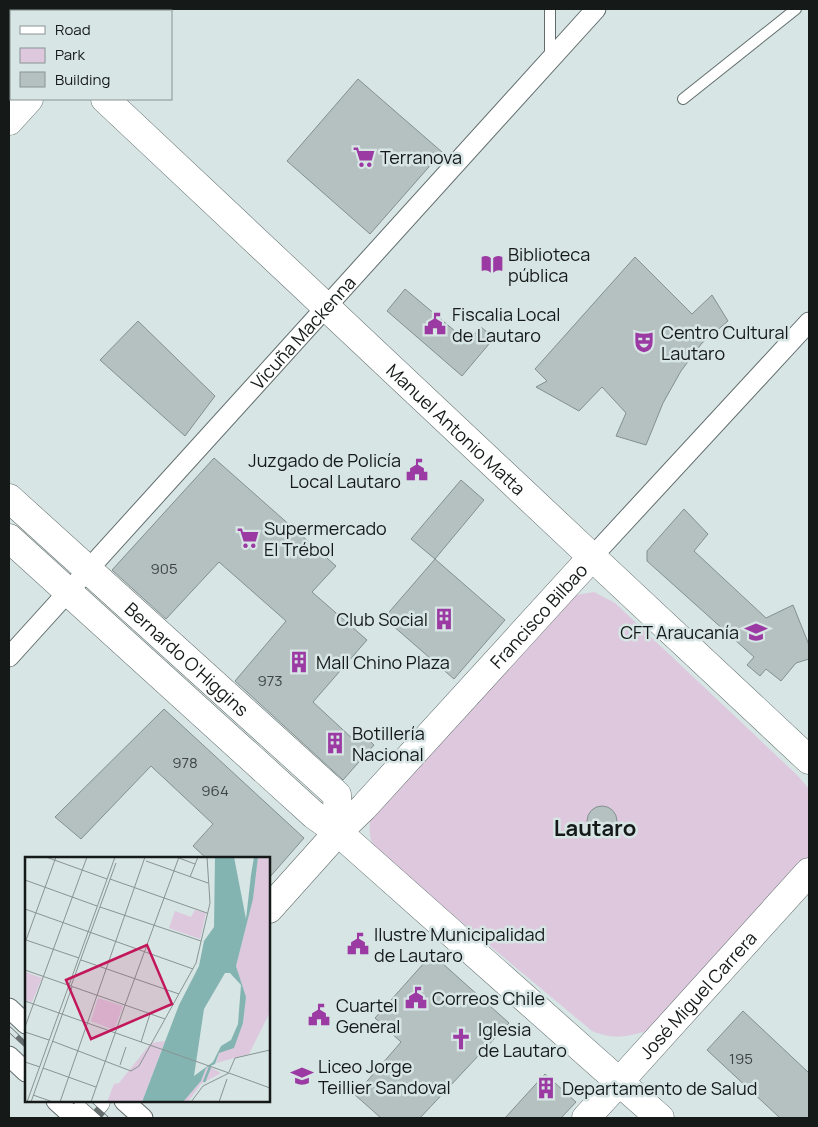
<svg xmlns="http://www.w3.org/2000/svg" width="818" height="1127" font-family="Manrope,sans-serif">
<rect width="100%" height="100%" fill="#d7e5e4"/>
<path fill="#ddc8de" d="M594,592L615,603L798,776L809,789V860L647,1031C625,1037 614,1040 592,1031L387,860C369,843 369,840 370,816L562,604L577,595Z"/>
<g fill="#b4c1c0" stroke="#83908f">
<path d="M358,79L442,152L370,234L287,161Z"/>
<path d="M635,257L692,314L712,295L728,321L702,343L681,371L663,403L646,445L616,436L626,413L602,387L579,411L536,387L547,381L535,369Z"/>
<path d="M405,289L468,342L481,327L494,338L462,376L387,311Z"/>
<path d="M138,321L215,396L185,436L100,360Z"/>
<path d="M214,458L336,566L312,592L367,640L313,702L355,741L361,733L374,745L343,780L235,681L286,621L219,562L166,619L112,570Z"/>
<path d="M461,480L484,500L435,559L411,539Z"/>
<path d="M684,509L708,534L694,551L766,618L793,605L809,645V659L796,663L781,681L766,669L760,676L747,665L754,657L647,561V551Z"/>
<path d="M435,559L505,620L454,679L384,618Z"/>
<path d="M164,709L304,838L269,878V858H206L193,846L213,824L151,766L81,839L55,817Z"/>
<circle cx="602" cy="821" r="15"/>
<path d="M432,954L509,1023L420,1118H381L355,1095L401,1042L375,1018Z"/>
<path d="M743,1011L809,1073V1118H780L707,1050Z"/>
<path d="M545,1074L576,1102L561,1118H505Z"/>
</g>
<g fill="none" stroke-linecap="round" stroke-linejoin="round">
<g stroke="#626e6d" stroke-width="12">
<g id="lane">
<path d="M550,9V58"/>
<path d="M683,99L796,9"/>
</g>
</g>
<g stroke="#626e6d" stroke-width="21">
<g id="street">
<path d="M110,11L112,9"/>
<path d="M592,557L809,322"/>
<path id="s1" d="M9,657L596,9"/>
<path d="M9,1008L26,1024"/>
<path d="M9,1056L26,1072"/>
<path d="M56,1101L75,1118"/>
<path d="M124,1101L143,1118"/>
</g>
</g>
<g stroke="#626e6d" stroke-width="29">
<g id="secondary">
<path d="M10,9L13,11"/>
<path id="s2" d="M105,99L592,557"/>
<path d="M9,121L29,99"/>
<path d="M269,909L338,832"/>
<path d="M80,1118L96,1101"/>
<path d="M586,1118L620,1081"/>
</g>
</g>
<g stroke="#626e6d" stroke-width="29">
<g id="primary">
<path id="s3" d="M9,498L337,795L338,832"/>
<path d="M9,538L314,815L338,832L660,1118"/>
<path id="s4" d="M338,832L364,807L592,557L809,760"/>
<path id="s5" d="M620,1081L809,872"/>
</g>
</g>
<use href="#lane" stroke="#fff" stroke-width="10"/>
<use href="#street" stroke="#fff" stroke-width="19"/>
<use href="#secondary" stroke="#fff" stroke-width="28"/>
<use href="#primary" stroke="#fff" stroke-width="28"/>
<g stroke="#666f6e" stroke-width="5.5">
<g id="rail">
<path d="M9,1029L26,1045"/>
<path d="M87,1101L106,1118"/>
</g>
</g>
<use href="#rail" stroke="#d7e5e4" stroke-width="4" stroke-dasharray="11" stroke-linecap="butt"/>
</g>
<defs>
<g id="supermarket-bare" transform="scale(1.725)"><path d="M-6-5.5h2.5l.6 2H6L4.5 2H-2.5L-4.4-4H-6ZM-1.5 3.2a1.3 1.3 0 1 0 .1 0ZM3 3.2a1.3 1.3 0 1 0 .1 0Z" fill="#9b3aa2" stroke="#d7e5e4" stroke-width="2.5" paint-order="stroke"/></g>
<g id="library-bare" transform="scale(1.725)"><path d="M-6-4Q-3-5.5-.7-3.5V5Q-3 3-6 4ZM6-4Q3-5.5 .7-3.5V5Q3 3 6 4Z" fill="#9b3aa2" stroke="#d7e5e4" stroke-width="2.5" paint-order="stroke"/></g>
<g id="civic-bare" transform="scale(1.725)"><path d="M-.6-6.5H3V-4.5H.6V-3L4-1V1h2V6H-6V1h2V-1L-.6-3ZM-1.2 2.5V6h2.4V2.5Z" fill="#9b3aa2" stroke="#d7e5e4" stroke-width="2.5" paint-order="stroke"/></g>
<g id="theatre-bare" transform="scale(1.725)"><path d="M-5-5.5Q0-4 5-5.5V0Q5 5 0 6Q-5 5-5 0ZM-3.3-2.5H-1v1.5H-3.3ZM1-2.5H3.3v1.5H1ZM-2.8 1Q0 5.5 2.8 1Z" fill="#9b3aa2" stroke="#d7e5e4" stroke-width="2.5" paint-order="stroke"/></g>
<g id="building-bare" transform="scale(1.725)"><path d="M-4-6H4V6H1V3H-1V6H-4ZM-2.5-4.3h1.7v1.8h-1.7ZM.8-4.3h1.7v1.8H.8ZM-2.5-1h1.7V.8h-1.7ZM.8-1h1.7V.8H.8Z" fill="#9b3aa2" stroke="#d7e5e4" stroke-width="2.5" paint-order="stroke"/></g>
<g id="university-bare" transform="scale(1.725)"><path d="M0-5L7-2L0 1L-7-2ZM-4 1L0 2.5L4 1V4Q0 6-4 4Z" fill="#9b3aa2" stroke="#d7e5e4" stroke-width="2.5" paint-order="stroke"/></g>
<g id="church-bare" transform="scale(1.725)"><path d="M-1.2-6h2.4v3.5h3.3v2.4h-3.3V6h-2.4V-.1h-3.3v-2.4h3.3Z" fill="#9b3aa2" stroke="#d7e5e4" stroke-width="2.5" paint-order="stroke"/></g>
<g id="school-bare" transform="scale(1.725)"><path d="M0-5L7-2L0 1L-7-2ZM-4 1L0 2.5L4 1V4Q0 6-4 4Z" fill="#9b3aa2" stroke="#d7e5e4" stroke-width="2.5" paint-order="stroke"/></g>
</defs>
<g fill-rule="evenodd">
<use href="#supermarket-bare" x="364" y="157"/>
<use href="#library-bare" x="492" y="264"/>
<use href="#civic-bare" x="435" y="324"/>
<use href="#theatre-bare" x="644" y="342"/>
<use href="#civic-bare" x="417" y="470"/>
<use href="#supermarket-bare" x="248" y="538"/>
<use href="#building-bare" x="444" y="619"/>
<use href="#university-bare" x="756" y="632"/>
<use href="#building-bare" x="299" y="662"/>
<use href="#building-bare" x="335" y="743"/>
<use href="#civic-bare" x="358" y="944"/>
<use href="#civic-bare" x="416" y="998"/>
<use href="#civic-bare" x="319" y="1015"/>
<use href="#church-bare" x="461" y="1039"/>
<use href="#school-bare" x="302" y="1076"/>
<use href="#building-bare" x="546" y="1088"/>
</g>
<g text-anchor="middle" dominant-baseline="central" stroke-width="5" stroke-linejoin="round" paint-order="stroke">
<g font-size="15" fill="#3d4443">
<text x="164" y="568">905</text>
<text x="270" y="680">973</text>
<text x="185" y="762">978</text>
<text x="215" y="790">964</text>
<text x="741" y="1058">195</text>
</g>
<g font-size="18" fill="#151a19" stroke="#d7e5e4" text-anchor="start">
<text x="380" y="157">Terranova</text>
<text x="508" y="254">Biblioteca<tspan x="508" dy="21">pública</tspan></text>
<text x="452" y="314">Fiscalia Local<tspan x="452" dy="21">de Lautaro</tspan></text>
<text x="661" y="332">Centro Cultural<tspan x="661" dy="21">Lautaro</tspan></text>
<text x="401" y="460" text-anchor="end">Juzgado de Policía<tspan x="401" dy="21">Local Lautaro</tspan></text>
<text x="264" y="528">Supermercado<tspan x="264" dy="21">El Trébol</tspan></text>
<text x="428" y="619" text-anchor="end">Club Social</text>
<text x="739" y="632" text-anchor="end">CFT Araucanía</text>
<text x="316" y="662">Mall Chino Plaza</text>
<text x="352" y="733">Botillería<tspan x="352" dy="21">Nacional</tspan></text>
<text x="374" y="934">Ilustre Municipalidad<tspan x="374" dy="21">de Lautaro</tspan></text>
<text x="432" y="998">Correos Chile</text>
<text x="336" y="1005">Cuartel<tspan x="336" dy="21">General</tspan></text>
<text x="478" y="1029">Iglesia<tspan x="478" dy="21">de Lautaro</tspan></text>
<text x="318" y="1066">Liceo Jorge<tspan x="318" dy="21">Teillier Sandoval</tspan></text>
<text x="562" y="1088">Departamento de Salud</text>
</g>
<g font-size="18" fill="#151a19" stroke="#d7e5e4">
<text stroke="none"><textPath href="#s1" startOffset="438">Vicuña Mackenna</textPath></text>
<text stroke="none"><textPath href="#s2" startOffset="482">Manuel Antonio Matta</textPath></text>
<text stroke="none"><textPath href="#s4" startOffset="295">Francisco Bilbao</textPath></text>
<text stroke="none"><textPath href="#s3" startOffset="240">Bernardo O'Higgins</textPath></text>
<text stroke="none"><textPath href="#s5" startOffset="116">José Miguel Carrera</textPath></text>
</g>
<g font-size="22" font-weight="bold" fill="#151a19" stroke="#d7e5e4">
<text x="595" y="828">Lautaro</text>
</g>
</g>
<g transform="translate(25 857)">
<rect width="245" height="245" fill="#d7e5e4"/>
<path d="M233,0H245V155L224,197L191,206L194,196L209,190L218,166L221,140L211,109L228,41ZM170,53L181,56L175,82L144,71L150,54L166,60ZM0,115L17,121L7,145L0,143ZM73,141L98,149L89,173L66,164ZM140,184L117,245H82L89,227L94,226L126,186ZM185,210L196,216L176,227L163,245H158L176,224L181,211Z" fill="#ddc8de"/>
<path d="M190,0H209L221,62L226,18L229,0H233L228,42L211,109L221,140L218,166L209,191L194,196L190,207L181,211L176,224L158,245H117L154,148L174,109L179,84L189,70ZM200,116H205L216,128L213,167L206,183L196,189L188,205L169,219L179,152Z" fill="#84b4b1" fill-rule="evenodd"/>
<path fill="none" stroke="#84b4b1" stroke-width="2.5" d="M179,225L185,210"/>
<path fill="none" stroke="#899493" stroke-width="1" d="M21,0L82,22M154,1L170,7M121,4L183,26M165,20L173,0M85,22L182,56M0,23L72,49M75,50L176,84M0,52L168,112M1,83L54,101M0,86L31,0M56,103L154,137M0,113L100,148L66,245M46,129L91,6M0,144L204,216M140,162L100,148L154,0M0,170L62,0M0,175L24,183M27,184L106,214L114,209L171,106L185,46L182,0M116,185L125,157M0,205L15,210M95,208L101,190M18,211L71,230M204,215L210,201L245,193M8,238L28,245M2,245L90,0M6,245L47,130M35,245L120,0M166,245L178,229L204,216L245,231M194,245L202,222"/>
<path fill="#c2185b" fill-opacity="0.15" stroke="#c2185b" stroke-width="2.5" d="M122,88L147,147L66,182L41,123Z"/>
<rect width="245" height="245" fill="none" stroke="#151a19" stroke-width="2.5"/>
</g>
<rect width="818" height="1127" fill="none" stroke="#151a19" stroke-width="20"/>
<rect x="10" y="10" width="162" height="90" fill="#d7e5e4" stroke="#899493"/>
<rect x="20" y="26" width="25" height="8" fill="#ffffff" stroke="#899493"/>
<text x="55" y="35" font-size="15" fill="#151a19">Road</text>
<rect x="20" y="48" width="25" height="15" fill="#ddc8de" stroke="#899493"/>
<text x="55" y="60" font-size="15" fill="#151a19">Park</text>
<rect x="20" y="72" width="25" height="15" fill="#b4c1c0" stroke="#899493"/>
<text x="55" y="85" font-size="15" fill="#151a19">Building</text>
</svg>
